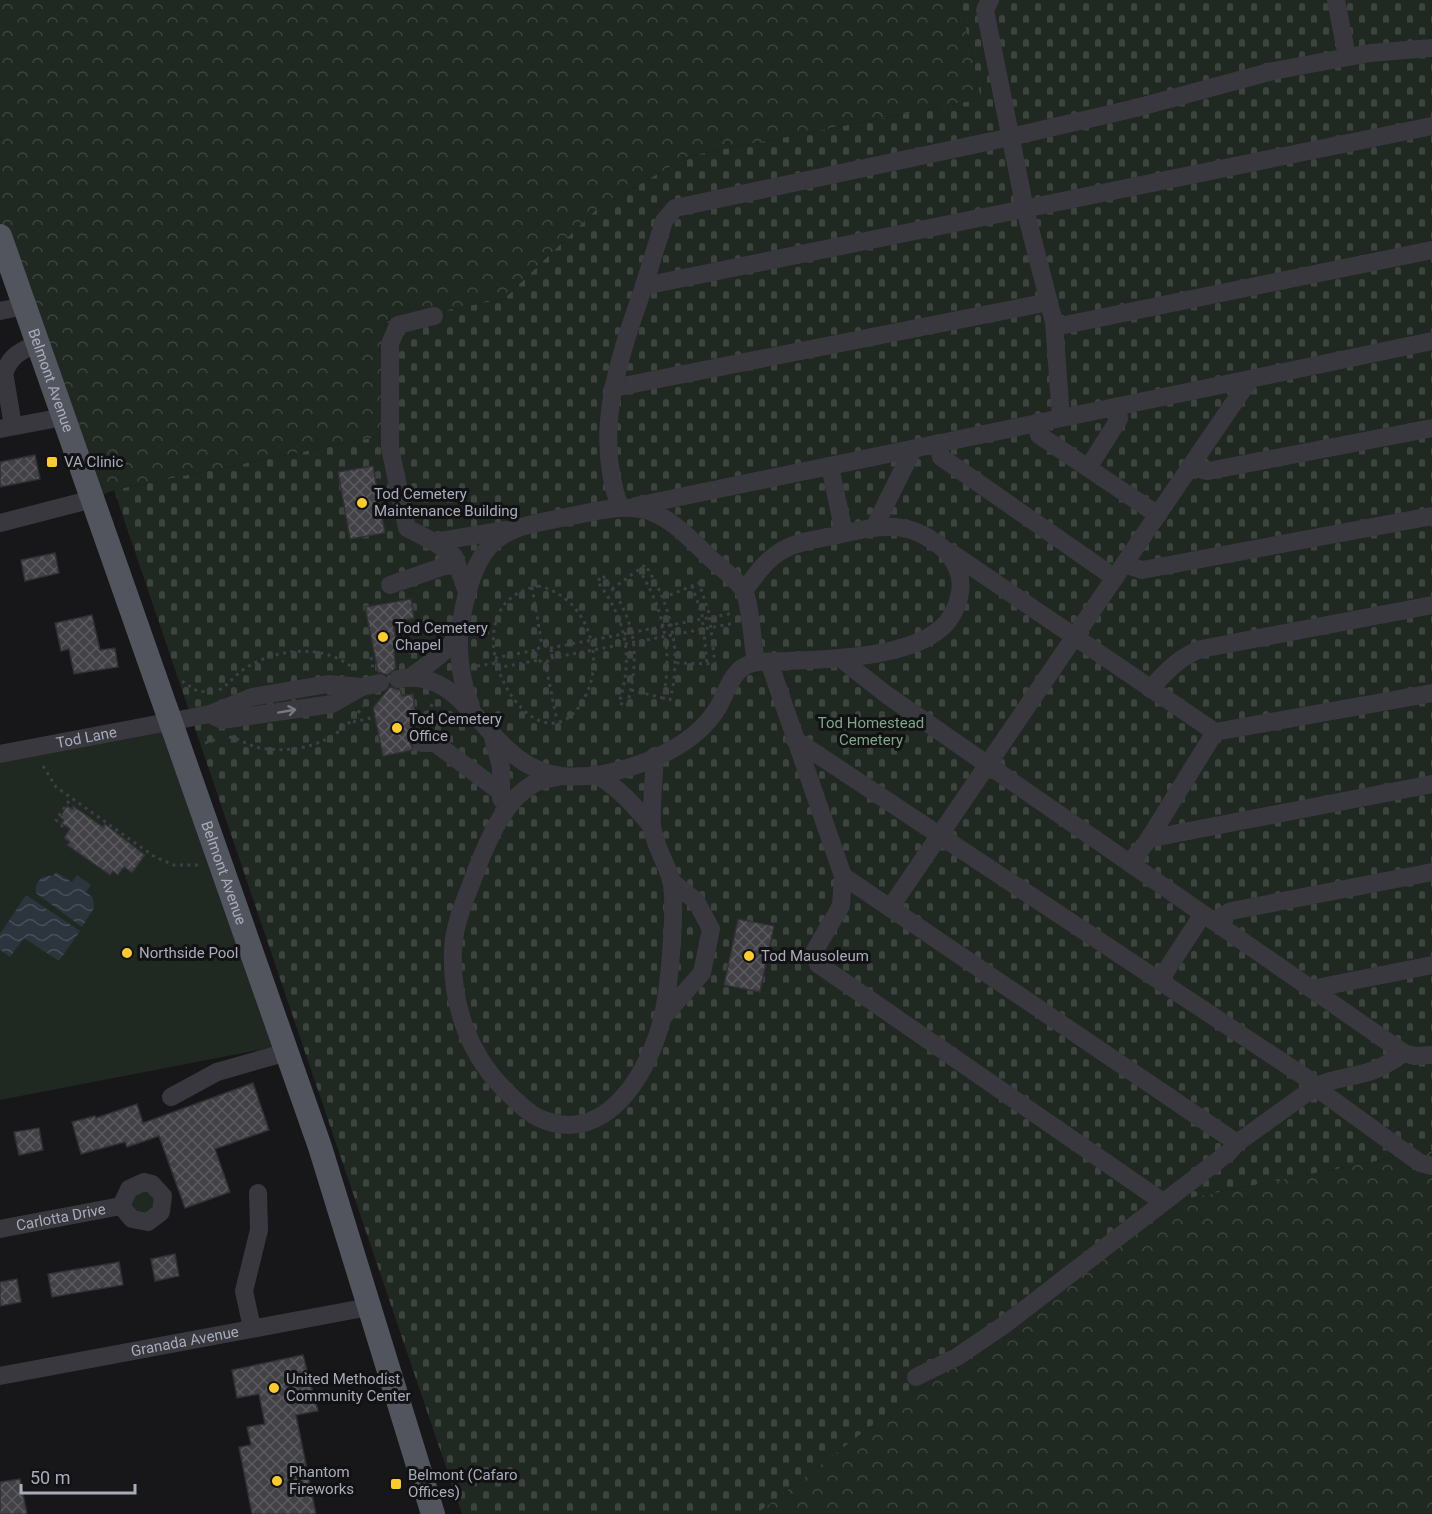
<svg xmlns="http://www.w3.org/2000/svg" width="1432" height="1514" font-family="Roboto,sans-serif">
<defs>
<pattern id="forest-crowns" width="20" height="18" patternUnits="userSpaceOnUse" patternTransform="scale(1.5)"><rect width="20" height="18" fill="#1f2821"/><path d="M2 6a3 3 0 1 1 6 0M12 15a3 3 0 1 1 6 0" fill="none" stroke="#3d443f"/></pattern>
<pattern id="cemetery-stones" width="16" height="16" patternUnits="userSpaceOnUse" patternTransform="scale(1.5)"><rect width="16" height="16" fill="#1f2821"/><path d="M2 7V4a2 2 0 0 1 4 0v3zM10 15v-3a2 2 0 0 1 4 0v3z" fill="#3d443f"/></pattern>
<pattern id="water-waves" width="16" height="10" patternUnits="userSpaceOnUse" patternTransform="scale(1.5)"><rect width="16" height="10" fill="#2c343e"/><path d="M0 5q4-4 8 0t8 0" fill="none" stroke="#484f58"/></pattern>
<pattern id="building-cross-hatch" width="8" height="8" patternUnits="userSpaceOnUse" patternTransform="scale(1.5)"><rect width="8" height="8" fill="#414146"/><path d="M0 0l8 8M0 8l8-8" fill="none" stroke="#5a5a5f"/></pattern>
</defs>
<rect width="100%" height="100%" fill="#171719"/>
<g fill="#1f2821">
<path d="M173,722L285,1045L0,1100V754Z"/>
<path d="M136,1184L163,1196L140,1222L125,1196Z"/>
</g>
<g fill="url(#forest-crowns)">
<path d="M0,0H960L981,99L689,156L597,209L504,299L385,322L396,433L114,490L93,499L0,236Z"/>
<path d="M1432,1150V1514H756L951,1365L1179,1200Z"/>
</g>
<path fill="url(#cemetery-stones)" d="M960,0H1432V1150L1179,1200L951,1365L756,1514H462L114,490L396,433L385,322L504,299L597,209L689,156L981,99Z"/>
<g fill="url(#water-waves)">
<path d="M56,872L72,882L77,875L91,885L86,892L93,898L94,908L82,927L37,894C33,883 41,874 53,876Z"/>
<path d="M26,895L80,931L59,961L24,938L10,957L0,950V934Z"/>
</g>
<g fill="url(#building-cross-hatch)" stroke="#313135" stroke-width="1.5">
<path d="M35,455L40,479L0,487V462Z"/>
<path d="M373,466L385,533L350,539L338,472Z"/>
<path d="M55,553L59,573L25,581L21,560Z"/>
<path d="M411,599L414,618L393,623L398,651L394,652L396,668L388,675L378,672L365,607Z"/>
<path d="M92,615L100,650L115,648L118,667L74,674L69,649L61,651L55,623Z"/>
<path d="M390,687L400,690L402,696L413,694L417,733L410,742L413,750L383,756L373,708Z"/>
<path d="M67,806L72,809L73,806L103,827L105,824L145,855L132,873L124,867L118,875L113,871L110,875L67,845L70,842L64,838L70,829L61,823L64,820L60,817Z"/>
<path d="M738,919L774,926L760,992L724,985Z"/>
<path d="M253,1083L269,1130L215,1149L230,1192L185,1208L159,1136L127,1147L125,1142L81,1154L72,1122L95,1116L96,1118L137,1104L143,1123Z"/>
<path d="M39,1128L43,1150L19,1155L14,1132Z"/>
<path d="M175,1254L179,1276L155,1281L151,1259Z"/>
<path d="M119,1262L123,1285L52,1297L48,1274Z"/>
<path d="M17,1279L21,1302L0,1306V1282Z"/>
<path d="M303,1355L318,1411L296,1415L316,1514H252L239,1447L251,1445L247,1427L265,1424L259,1394L237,1398L232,1370Z"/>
<path d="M20,1479L27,1514H0V1482Z"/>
</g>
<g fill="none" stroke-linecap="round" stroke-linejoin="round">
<g stroke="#3e3f46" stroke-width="3" stroke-dasharray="3 4.5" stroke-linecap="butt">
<path d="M603,576C636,620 641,652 627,706L619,703C634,656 626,619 597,581Z"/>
<path d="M538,586C585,595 606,654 586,695C538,793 434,606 538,586Z"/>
<path d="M692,586L702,615L707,664"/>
<path d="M532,587L542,646"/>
<path d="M612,589L645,565C672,605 682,654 670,700L663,698"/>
<path d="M663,598L699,583L709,613L715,664L675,663"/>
<path d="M404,621L411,657"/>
<circle cx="544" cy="654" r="8"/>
<path d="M550,648L734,613"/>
<path d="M371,657L373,669"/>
<path d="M495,658L537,650"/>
<path d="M551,658L735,623"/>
<path d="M545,662L557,721"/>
<path d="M477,666L496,663"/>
<path d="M497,668L539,660"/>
<path d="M182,681L197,691L209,692"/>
<path d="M219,690C229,685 235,675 244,669C276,648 324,643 354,669"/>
<path d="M631,690L663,698C673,652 664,609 639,570"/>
<path d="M414,719L424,717L435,700"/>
<path d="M353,722L375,717"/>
<path d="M229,737C240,739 249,746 260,748C302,755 339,741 363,706"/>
<path d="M205,743L217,739"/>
<path d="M43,766L56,787L155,857L174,865H202"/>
<path d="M63,827L56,820L71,798"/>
</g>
<g stroke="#38383e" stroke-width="18">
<path d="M990,0L985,10L1025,209L1054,322L1060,326L1432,250"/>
<path d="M1336,0L1347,57"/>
<path d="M644,286L664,221L675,208L1011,137L1136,108L1273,71L1370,53L1432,48"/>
<path d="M0,311L25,306"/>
<path d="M434,316L398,325L390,344V448L407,528L434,542L454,556L467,592"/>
<path d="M1054,322L1061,418"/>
<path d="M5,372C10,355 23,350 38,343"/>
<path d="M5,378L13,426"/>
<path d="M613,388L1049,302"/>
<path d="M1037,423L1039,435L1158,515"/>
<path d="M0,429L64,417"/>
<path d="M938,443L941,457L1115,578"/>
<path d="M830,466L844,533"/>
<path d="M1190,467L1208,471L1432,428"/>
<path d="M1088,468L1119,419L1118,406"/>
<path d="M636,506L1250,379"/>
<path d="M620,507C592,433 619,358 644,286L1432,126"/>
<path d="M0,523L93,499"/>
<path d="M874,528L913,449"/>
<path d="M434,542L506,530"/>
<path d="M950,552L1215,732L1432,693"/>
<path d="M1124,564L1142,570L1432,516"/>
<path d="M390,585L456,562"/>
<path d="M459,632C458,658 461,682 471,706"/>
<path d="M841,659L887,695L1404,1053L1415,1056L1432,1055"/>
<path d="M769,662L843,876L841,906L815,950L818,964L1163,1202"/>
<path d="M412,676C428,664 449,652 458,633C462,625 462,615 464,606C468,588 475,563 488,548C506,526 537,523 562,518C638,502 651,498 708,556C718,566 736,578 744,591C750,601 753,648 756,662"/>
<path d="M398,679C471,665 486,768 562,776C610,781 687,754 715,712C724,700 729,677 742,668C754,659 775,662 789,661C833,659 928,658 952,615C959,603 963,587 959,574C955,559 946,549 933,541C901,518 869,528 833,536C817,539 797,542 783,550C766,559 755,576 744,591"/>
<path d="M1150,689C1166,672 1179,657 1201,649L1432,605"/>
<path d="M210,714L222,720L332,704L362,687"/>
<path d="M493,738L501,767V799"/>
<path d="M794,739L1311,1081L1315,1087C1336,1076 1358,1078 1379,1068C1388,1064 1396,1058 1404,1053"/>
<path d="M421,743H435L502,793"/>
<path id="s1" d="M0,754L210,714L252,697L328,684L362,687L380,683"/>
<path d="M595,774C619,788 634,805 652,827"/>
<path d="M561,776C553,778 543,779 535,783C505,799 489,838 477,868C468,894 454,921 453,950C451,1005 469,1058 511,1096C519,1104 529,1113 539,1118C607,1149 651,1069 663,1015C669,988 677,906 671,880C666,862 653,843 652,824C651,802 654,779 655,756"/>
<path d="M1151,835L1158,837L1432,784"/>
<path d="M1129,863L1147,842L1215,732"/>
<path d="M843,876L1237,1143L1315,1087L1420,1163L1432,1166"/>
<path d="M890,908L1250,379L1432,341"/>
<path d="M1213,921L1231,911L1432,872"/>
<path d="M1160,980L1203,914"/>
<path d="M1311,989L1432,965"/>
<path d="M663,1017L702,973L711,929L696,901L671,881"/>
<path d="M171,1097L217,1072L287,1052"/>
<path d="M144,1182L152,1184L163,1196L161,1212L148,1222L132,1219L121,1206L129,1189Z"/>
<path id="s2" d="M0,1229L121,1206"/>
<path d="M252,1328L244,1291L259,1230L258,1193"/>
<path id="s3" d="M0,1376L369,1307"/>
<path d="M916,1377L957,1357L1004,1325L1229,1152L1237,1143"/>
</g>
<path stroke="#53555e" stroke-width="24" id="s4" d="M0,236L320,1147L433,1514"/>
</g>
<defs><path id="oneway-shaft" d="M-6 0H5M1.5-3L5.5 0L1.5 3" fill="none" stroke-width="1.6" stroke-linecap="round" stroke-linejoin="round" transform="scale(1.5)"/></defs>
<use stroke="#767882" href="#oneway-shaft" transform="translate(287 711) rotate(-10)"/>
<g fill="#fdcc2b" stroke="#121214" stroke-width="2">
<rect x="46" y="456" width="12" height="12" rx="3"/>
<circle cx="362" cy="503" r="6"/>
<circle cx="383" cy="637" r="6"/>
<circle cx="397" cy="728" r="6"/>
<circle cx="127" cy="953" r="6"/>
<circle cx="749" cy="956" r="6"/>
<circle cx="274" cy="1388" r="6"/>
<circle cx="277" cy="1481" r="6"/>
<rect x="390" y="1478" width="12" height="12" rx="3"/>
</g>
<g text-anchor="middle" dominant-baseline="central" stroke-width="6" stroke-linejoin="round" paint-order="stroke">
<g font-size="15" fill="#a8acba" stroke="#121214">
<text stroke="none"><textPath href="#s4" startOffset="153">Belmont Avenue</textPath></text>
<text stroke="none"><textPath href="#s1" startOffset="88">Tod Lane</textPath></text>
<text stroke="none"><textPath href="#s4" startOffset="675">Belmont Avenue</textPath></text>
<text stroke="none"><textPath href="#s2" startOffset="62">Carlotta Drive</textPath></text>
<text stroke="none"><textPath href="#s3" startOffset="188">Granada Avenue</textPath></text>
</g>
<g font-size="15" fill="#a8acba" stroke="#121214" text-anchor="start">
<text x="64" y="462">VA Clinic</text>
<text x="374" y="494">Tod Cemetery<tspan x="374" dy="17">Maintenance Building</tspan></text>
<text x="395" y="628">Tod Cemetery<tspan x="395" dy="17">Chapel</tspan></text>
<text x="409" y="719">Tod Cemetery<tspan x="409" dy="17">Office</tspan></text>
<text x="139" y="953">Northside Pool</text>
<text x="761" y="956">Tod Mausoleum</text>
<text x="286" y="1379">United Methodist<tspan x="286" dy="17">Community Center</tspan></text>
<text x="289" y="1472">Phantom<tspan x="289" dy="17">Fireworks</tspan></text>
<text x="408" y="1475">Belmont (Cafaro<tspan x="408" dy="17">Offices)</tspan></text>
</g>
<g font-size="15" fill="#7ea685" stroke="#121214">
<text x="871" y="723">Tod Homestead<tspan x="871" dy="17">Cemetery</tspan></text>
</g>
</g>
<path d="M21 1484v9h114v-9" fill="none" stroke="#a8acba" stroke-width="3"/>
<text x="30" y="1484" font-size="18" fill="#a8acba" stroke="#121214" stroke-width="4.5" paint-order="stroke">50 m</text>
</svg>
